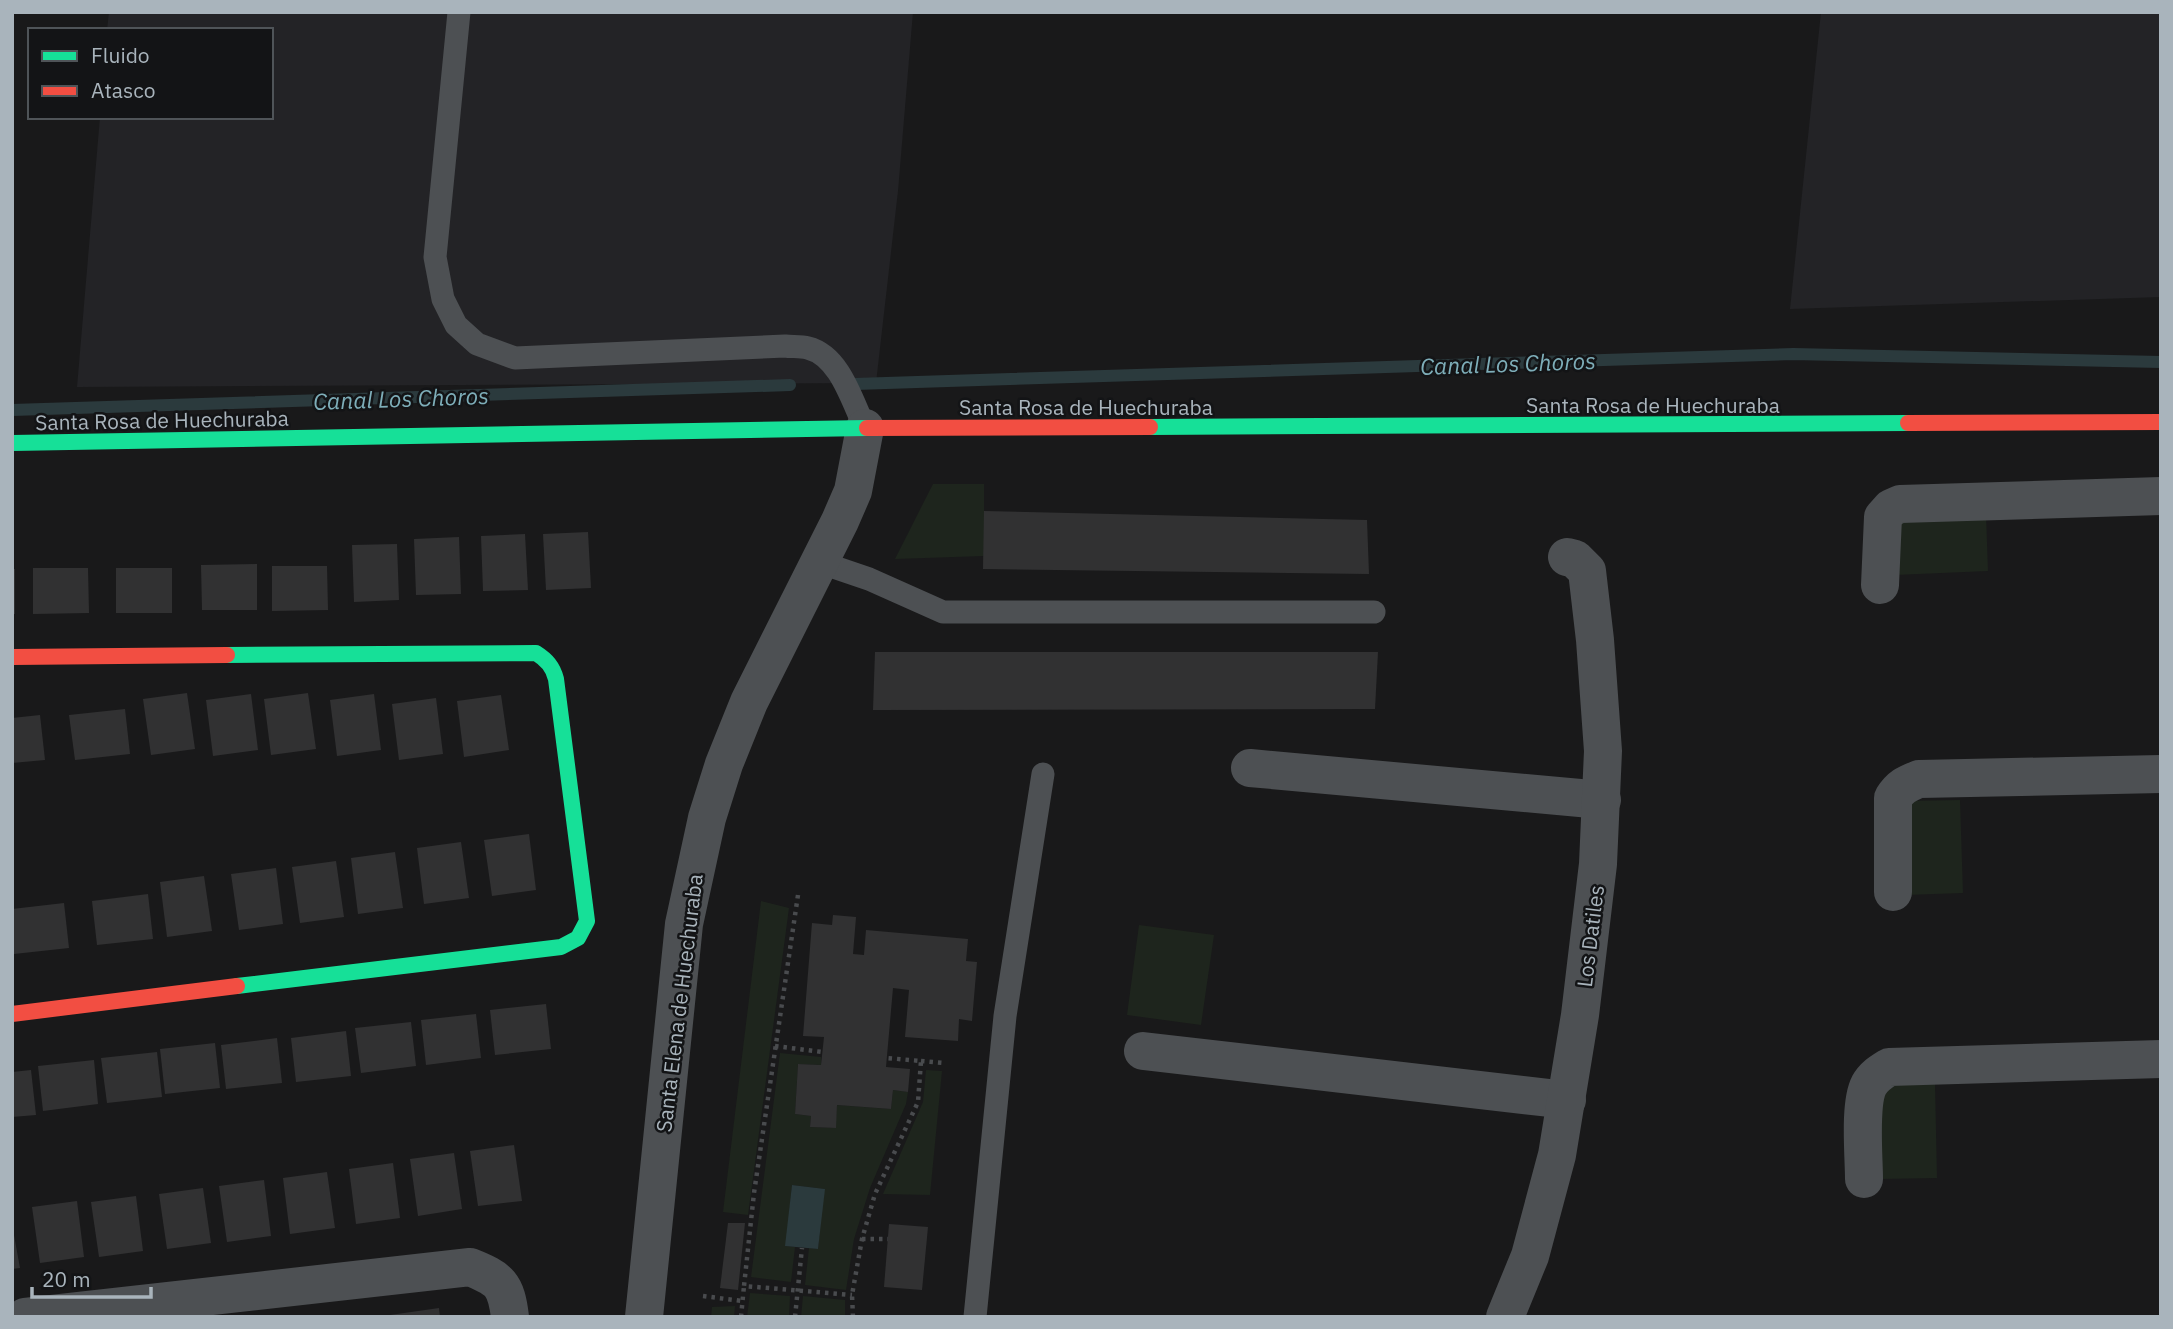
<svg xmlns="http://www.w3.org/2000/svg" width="2173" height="1329" font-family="'IBM Plex Sans',sans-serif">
<rect width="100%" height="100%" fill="#19191a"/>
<g fill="#232326">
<path d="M109,12H913L898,191L876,383L77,387L100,117H271V30H107Z"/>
<path d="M1821,12H2161V297L1790,309Z"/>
</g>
<g fill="#1e251d">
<path d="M933,484H984V556L895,559Z"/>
<path d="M1986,514L1988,571L1895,575L1893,518Z"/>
<path d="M1960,800L1963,893L1906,895L1904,801Z"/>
<path d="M761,901L789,908L748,1215L723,1212Z"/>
<path d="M1139,925L1214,935L1201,1025L1127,1015Z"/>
<path d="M780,1053L821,1057V1065L798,1064L795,1114L811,1116L810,1127L835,1128L837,1105L891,1109L893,1090L908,1092L906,1104L870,1188L854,1239L846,1290L805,1285L809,1248L818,1249L824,1189L792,1185L786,1246L795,1247L791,1282L751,1277Z"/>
<path d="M926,1070L942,1071L930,1195L883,1194L923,1102Z"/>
<path d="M1935,1084L1937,1178L1880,1179L1878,1085Z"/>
<path d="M750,1293L790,1296L789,1317H747Z"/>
<path d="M803,1296L845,1300V1317H801Z"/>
<path d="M735,1306L734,1317H711L712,1307Z"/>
</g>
<path fill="#2b3a3d" d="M792,1185L825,1189L818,1249L785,1246Z"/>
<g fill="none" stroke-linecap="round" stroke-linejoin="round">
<g stroke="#2b3a3d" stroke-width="12">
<path d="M855,384L1793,354L2161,362"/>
<path d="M12,410L790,385"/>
</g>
</g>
<g fill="#313132">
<path d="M984,511L1367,520L1369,574L983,569Z"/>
<path d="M588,532L591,588L546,590L543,534Z"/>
<path d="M525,534L528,590L483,591L481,536Z"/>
<path d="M459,537L461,594L416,595L414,539Z"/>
<path d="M397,544L399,600L354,602L352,545Z"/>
<path d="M257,564V610H202L201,565Z"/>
<path d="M272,566H327L328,610L272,611Z"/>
<path d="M33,568H88L89,613L33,614Z"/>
<rect x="116" y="568" width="56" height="45"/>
<rect x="12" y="569" width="3" height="45"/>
<path d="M875,652H1378L1375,709L873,710Z"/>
<path d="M187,693L195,749L151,755L143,699Z"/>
<path d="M308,693L316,749L271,755L264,699Z"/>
<path d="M251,694L258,750L213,756L206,700Z"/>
<path d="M374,694L381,750L337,756L330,700Z"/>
<path d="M501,695L509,750L464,757L457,701Z"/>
<path d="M436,698L443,754L399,760L392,704Z"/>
<path d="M125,709L130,754L75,760L69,715Z"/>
<path d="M40,715L45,760L12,763V718Z"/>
<path d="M529,834L536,890L492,896L484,840Z"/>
<path d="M461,842L469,898L424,904L417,848Z"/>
<path d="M395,852L403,908L358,914L351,858Z"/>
<path d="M336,861L344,917L300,923L292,867Z"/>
<path d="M276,868L283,924L239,930L231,874Z"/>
<path d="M204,876L212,931L167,937L160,882Z"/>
<path d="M148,894L153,939L97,945L92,901Z"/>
<path d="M64,903L69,948L14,954L12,909Z"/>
<path d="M833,915L856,917L853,954L864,955L866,930L968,939L966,961L977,962L972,1021L959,1019L958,1041L905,1037L909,990L893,988L886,1067L910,1069L908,1092L893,1090L891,1109L837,1105L836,1128L810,1127L811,1116L795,1114L798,1064L821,1065L824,1037L803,1036L812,923L832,925Z"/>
<path d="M546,1004L551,1049L495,1055L490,1010Z"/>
<path d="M476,1014L481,1058L426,1065L421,1020Z"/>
<path d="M411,1022L416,1066L361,1073L355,1028Z"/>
<path d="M346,1031L351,1076L296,1082L291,1038Z"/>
<path d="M277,1038L282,1083L226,1089L221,1045Z"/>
<path d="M215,1043L220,1088L165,1094L160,1049Z"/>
<path d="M157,1052L162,1097L107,1103L101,1058Z"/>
<path d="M94,1060L98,1104L43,1111L38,1066Z"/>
<path d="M31,1070L36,1115L12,1117V1072Z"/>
<path d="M514,1145L522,1201L478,1206L470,1151Z"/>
<path d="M454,1153L462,1209L418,1216L410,1159Z"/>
<path d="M393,1163L400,1218L356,1224L349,1169Z"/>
<path d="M327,1172L335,1228L290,1234L283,1178Z"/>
<path d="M264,1180L271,1236L227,1242L219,1186Z"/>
<path d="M203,1188L211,1243L167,1249L159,1194Z"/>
<path d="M136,1196L143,1251L99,1257L91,1202Z"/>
<path d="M77,1201L84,1257L40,1263L32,1207Z"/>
<path d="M728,1223H745L738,1290L720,1288Z"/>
<path d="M12,1224L20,1268L12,1269Z"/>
<path d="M889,1224L928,1227L922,1290L884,1287Z"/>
<path d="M439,1308L440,1317H390V1315Z"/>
</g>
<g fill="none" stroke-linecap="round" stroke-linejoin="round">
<g stroke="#494b4e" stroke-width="4.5" stroke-dasharray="3.5 5" stroke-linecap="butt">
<path d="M798,895L754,1193L744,1286L852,1295"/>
<path d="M775,1046L822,1052"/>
<path d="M921,1061L943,1063"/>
<path d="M862,1239H888"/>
<path d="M703,1296L742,1301"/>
<path d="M741,1317L744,1286"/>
<path d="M795,1317L802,1248"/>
<path d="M853,1317L852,1295L862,1239L875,1194L918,1102L921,1061L887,1058"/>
</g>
<g stroke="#4d5053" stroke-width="23">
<path d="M459,12L435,257L443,299L456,325L477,344L515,358L785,346C792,347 800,346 808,348C840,356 852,401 865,428"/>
<path d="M819,562L869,579L943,612H1374"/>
<path d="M975,1317L1005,1016L1043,774"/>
</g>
<g stroke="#4d5053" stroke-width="38">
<path d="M1880,585L1883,517L1891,508L1900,504L2161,496"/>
<path d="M1250,768L1602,800"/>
<path d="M1893,892V798C1900,787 1906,784 1919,779L2161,774"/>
<path d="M1143,1051L1567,1100"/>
<path d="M1864,1179C1864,1157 1859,1104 1869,1085C1874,1076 1881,1072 1889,1067L2161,1059"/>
<path d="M25,1317L470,1267C500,1279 506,1284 510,1317"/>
<path d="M644,1317L684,924L707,818L724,764L749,702L840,521L853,491L865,428"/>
<path d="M1505,1317L1530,1256L1557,1155L1580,1015L1598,864L1603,751L1595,640L1587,571L1575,559L1567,557"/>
</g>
<g stroke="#16e098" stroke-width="16">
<path d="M1150,427L1908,423"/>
<path d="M12,443L867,428"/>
<path d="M227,655L536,653C547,660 553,667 556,679L587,921L578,938L561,947L237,986"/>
</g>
<g stroke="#f24e42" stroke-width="16">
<path d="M1908,423L2161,422"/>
<path d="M867,428L1150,427"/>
<path d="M12,657L227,655"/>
<path d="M12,1014L237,986"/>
</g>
</g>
<g text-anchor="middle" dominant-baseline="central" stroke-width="5" stroke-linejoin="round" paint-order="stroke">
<g font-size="21" fill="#a9b4bc" stroke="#131416">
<text x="1653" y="405">Santa Rosa de Huechuraba</text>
<text x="1086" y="407">Santa Rosa de Huechuraba</text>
<text transform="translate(162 420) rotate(-1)">Santa Rosa de Huechuraba</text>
<text transform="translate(1590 936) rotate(-83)">Los Datiles</text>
<text transform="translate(679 1003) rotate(-83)">Santa Elena de Huechuraba</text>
</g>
<g font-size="23" font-style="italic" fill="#7eaeb9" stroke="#131416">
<text transform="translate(1508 363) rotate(-2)">Canal Los Choros</text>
<text transform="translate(401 398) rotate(-2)">Canal Los Choros</text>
</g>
</g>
<rect width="2173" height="1329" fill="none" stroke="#a9b4bc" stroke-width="28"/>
<rect x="28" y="28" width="245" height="91" fill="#131416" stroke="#4f5458" stroke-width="2"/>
<rect x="42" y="51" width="35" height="10" fill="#16e098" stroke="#4f5458" stroke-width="2"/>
<text x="91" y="63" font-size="21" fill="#a9b4bc">Fluido</text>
<rect x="42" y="86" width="35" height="10" fill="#f24e42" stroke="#4f5458" stroke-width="2"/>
<text x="91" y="98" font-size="21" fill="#a9b4bc">Atasco</text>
<path d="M32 1287v10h119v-10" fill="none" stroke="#a9b4bc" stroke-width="3.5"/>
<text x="42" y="1287" font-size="21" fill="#a9b4bc" stroke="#131416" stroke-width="5" paint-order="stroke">20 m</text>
</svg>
